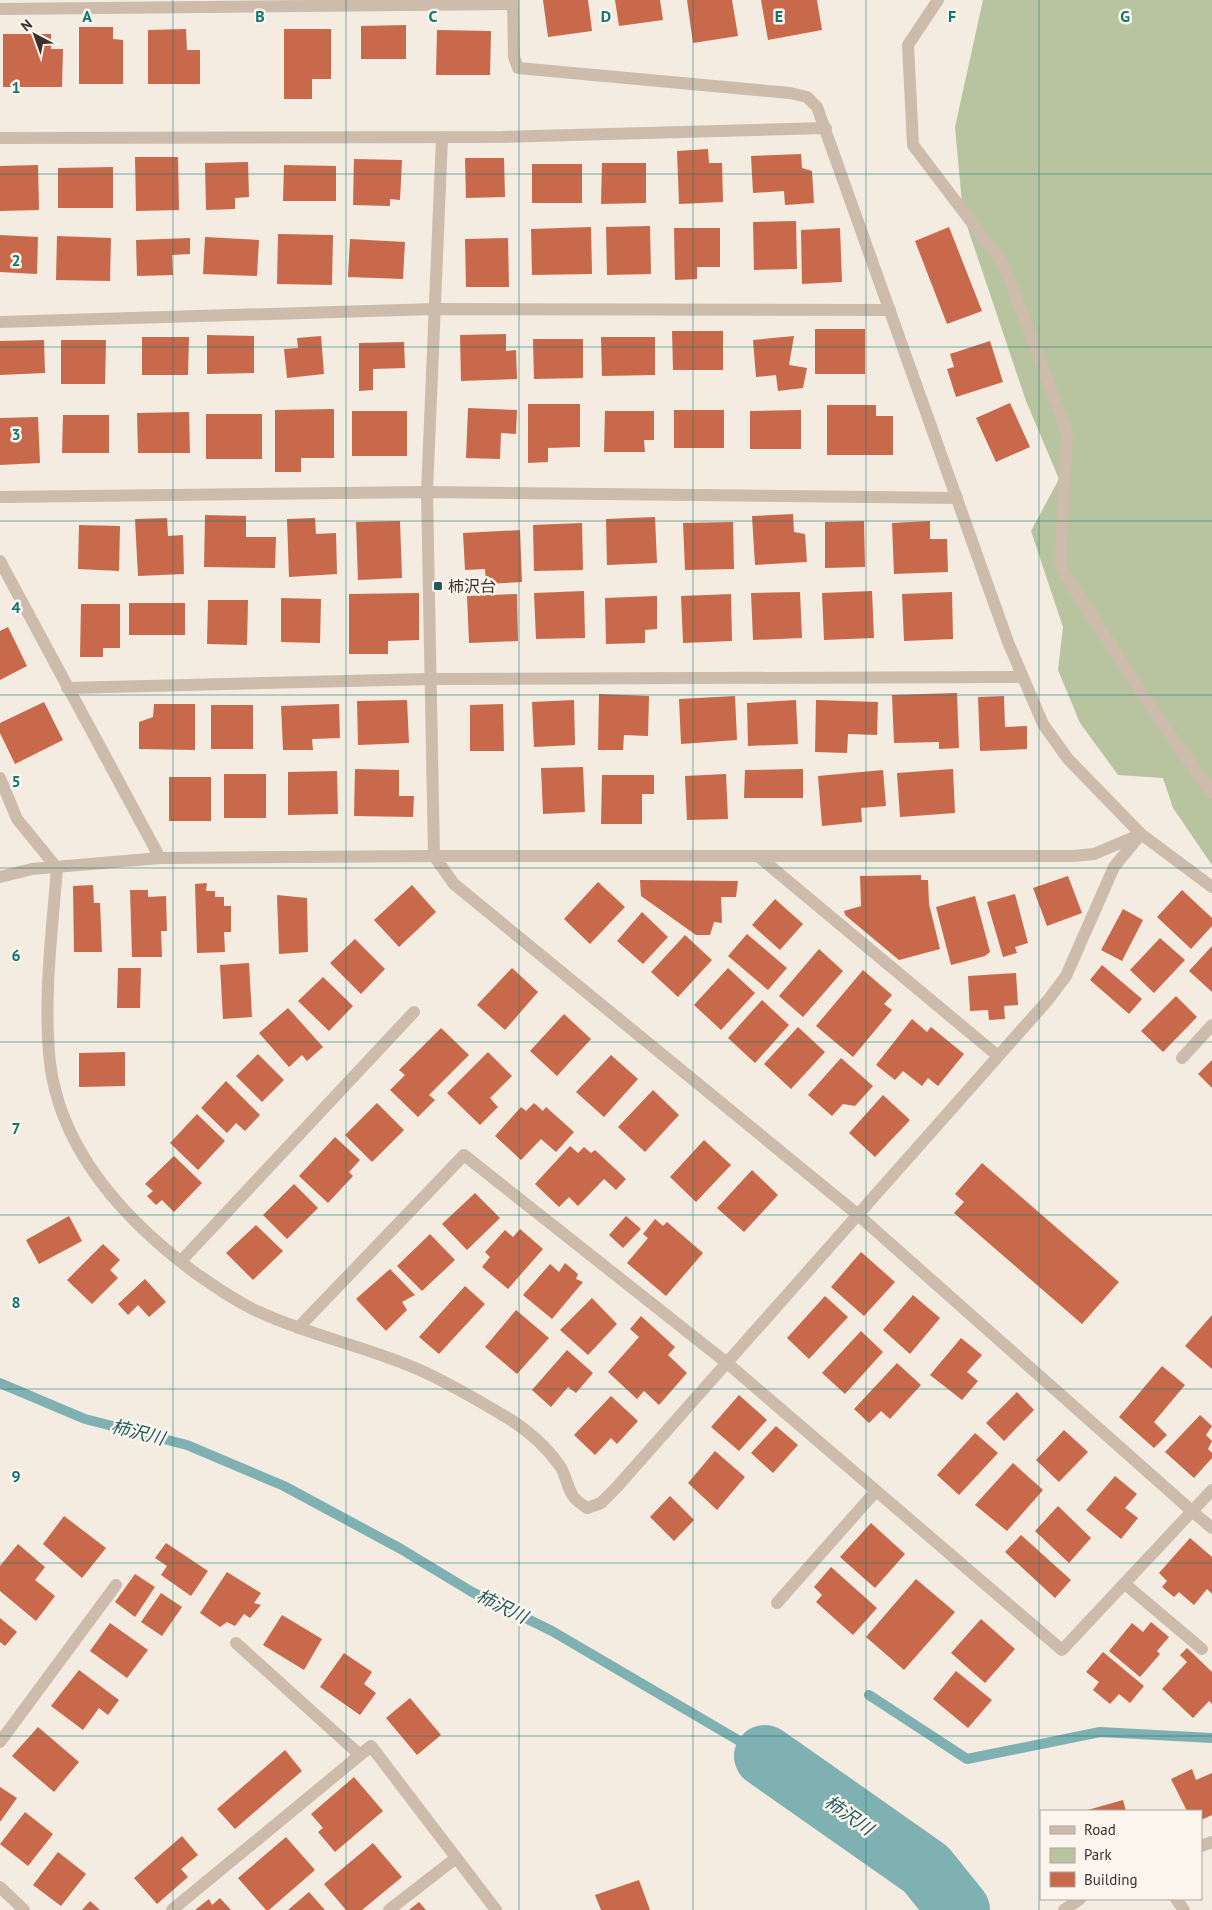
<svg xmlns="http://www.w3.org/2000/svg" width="1212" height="1910" font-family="'PT Sans','Noto Sans JP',sans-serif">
<rect width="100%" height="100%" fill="#f4ebe1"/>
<path fill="#b8c4a0" d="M983,0H1212V865L1173,808L1163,778L1118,775L1080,723L1058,670L1063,627L1031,531L1059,479L1026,401L963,214L955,127Z"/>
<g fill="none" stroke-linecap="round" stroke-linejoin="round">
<g stroke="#7fb0b2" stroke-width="10">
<path d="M0,1383L85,1419L187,1445L284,1486L401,1549L472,1592L552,1631L765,1756"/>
<path d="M869,1695L967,1759L1100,1732L1212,1738"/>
</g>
<path stroke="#7fb0b2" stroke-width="62" d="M765,1756L926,1869L959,1910"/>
</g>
<g fill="#c8694b">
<path d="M543,0H588L592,31L548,37Z"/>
<path d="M615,0H660L663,20L619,26Z"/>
<path d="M687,0H732L738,36L693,43Z"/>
<path d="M761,0H817L822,30L768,40Z"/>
<path d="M406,25V59H361V26Z"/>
<path d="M79,27H113V39L123,40V84H79Z"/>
<path d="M186,29L187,50H200V84H148V30Z"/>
<path d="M284,29H331V79H312V99H284Z"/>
<path d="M437,30L491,31L490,75H436Z"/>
<path d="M3,34H51V49H63L62,87H3Z"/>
<path d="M708,149L709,163H722L723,202L679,204L677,151Z"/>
<path d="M801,154L802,168L812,171L814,203L785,205L784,191L753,193L751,156Z"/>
<path d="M135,157H178L179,210L136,211Z"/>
<path d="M465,158H504L505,197L466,198Z"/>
<path d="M354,159L402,160L400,200L390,199V206L353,205Z"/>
<path d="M248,162L249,197L235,198V209L206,210L205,163Z"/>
<path d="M602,163H646V203L601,204Z"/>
<rect x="532" y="164" width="50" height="39"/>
<path d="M38,165L39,210L0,211V166Z"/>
<path d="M284,165L336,166V201H283Z"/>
<path d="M113,167V208H58V168Z"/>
<path d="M796,221L797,269L754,270L753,222Z"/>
<path d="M650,226L651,274L607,275L606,227Z"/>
<path d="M591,227L592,274L532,275L531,229Z"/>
<path d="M949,227L982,311L947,324L915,241Z"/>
<path d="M674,228H720V267H697V279L675,280Z"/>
<path d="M840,228L842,282L802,284L801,230Z"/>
<path d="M278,234L333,235L332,285L277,284Z"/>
<path d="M0,235L38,237L37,274L0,272Z"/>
<path d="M57,236L111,238L110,281L56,280Z"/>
<path d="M205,237L259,240L257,276L203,274Z"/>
<path d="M190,238V254L172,255L173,275L137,276L136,240Z"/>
<path d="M508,238L509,287H466L465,239Z"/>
<path d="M350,239L405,242L403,279L348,277Z"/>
<rect x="815" y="329" width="50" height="45"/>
<path d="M672,331H723V370H673Z"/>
<path d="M506,334V351L516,350L517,379L461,381L460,335Z"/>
<path d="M207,335L254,336V373L207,374Z"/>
<path d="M321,336L324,374L287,378L284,349L298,348L297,338Z"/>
<path d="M794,336L789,365L807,368L803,388L778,391L776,375L756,377L753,340Z"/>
<path d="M142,337H189L188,375H142Z"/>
<path d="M601,337H655V375L602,376Z"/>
<path d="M533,339H583V378L534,379Z"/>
<path d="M44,340L45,373L0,375V341Z"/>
<path d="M61,340H106L105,384H61Z"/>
<path d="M990,341L1003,382L956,397L947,369L954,367L950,354Z"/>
<path d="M404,342L405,368L373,369V390L359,391V343Z"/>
<path d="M1010,403L1030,447L996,462L976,418Z"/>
<path d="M528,404H580V447L548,448V462L528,463Z"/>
<path d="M827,405H876V416H893V455H827Z"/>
<path d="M468,408L517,410L516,434L501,433L500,459L466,458Z"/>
<path d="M334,409V458H301V472H275V410Z"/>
<rect x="674" y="410" width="50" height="38"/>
<path d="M801,410V449H750V411Z"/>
<rect x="352" y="411" width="55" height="45"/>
<path d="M605,411H654V440H644L645,452H604Z"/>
<path d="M189,412L190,453H138L137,413Z"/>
<rect x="206" y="414" width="56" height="45"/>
<path d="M63,415H109V453H62Z"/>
<path d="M38,417L40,463L0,465V418Z"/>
<path d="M793,514L794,532L805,534L807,562L755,565L752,516Z"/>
<path d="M205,515L246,516V537H276L275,568L204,567Z"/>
<path d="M655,517L657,563L607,565L606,519Z"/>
<path d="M167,518L168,536L183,535L184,574L138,576L135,519Z"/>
<path d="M315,518L316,534L336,533L337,574L289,577L287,519Z"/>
<path d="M400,521L402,578L358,580L356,522Z"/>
<path d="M864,521L865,567L825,568V522Z"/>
<path d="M930,521V539H947L948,572L894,574L892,523Z"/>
<path d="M733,522L734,569L685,570L683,523Z"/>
<path d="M582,523L583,570L534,571L533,525Z"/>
<path d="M79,525L120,526L119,571L78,569Z"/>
<path d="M520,530L522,582L486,584L485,569L465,570L463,533Z"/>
<path d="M584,591L585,638L536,639L534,593Z"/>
<path d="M872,591L874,638L824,640L822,593Z"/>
<path d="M800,592L802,638L753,640L751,593Z"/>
<path d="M952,592L953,639L904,641L902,594Z"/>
<path d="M419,593V640L388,641V654H349V594Z"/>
<path d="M517,594L518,641L469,643L467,596Z"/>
<path d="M731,594L732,641L683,643L681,596Z"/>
<path d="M657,596V629L645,630V643L606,644L605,598Z"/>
<path d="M281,598L321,599L320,643L281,642Z"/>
<path d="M208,600H248L247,645L207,644Z"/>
<rect x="129" y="603" width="56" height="32"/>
<path d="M81,604H120V648H103V657H80Z"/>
<path d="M8,627L27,666L0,680V631Z"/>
<path d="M957,693L959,748L939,749V742L894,743L892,695Z"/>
<path d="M599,694L649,696L648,736L624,735L623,750H598Z"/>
<path d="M735,696L737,740L681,744L679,699Z"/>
<path d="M1004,696L1005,727L1027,726V749L980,751L978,697Z"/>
<path d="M407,700L409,743L358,745L357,701Z"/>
<path d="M574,700L575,745L534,747L532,702Z"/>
<path d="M796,700L798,744L748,746L747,703Z"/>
<path d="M816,700L878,702L877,735L848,734L847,753L815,752Z"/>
<path d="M44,702L63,740L15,764L0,733V723Z"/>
<path d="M154,704H195V750L139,749V722L153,717Z"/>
<path d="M339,704L340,738L312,739L313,750H283L281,706Z"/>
<path d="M503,704L504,751H470V705Z"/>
<rect x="211" y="705" width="42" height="44"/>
<path d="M583,767L585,812L543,814L541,768Z"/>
<path d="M355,769L399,770V796H414L413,817L354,816Z"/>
<path d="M803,769V798H744L745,770Z"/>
<path d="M953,769L955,813L900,817L897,773Z"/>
<path d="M883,770L886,806L861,808L862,822L822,826L818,776Z"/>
<path d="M337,771L338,814L288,815V772Z"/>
<rect x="224" y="774" width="42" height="44"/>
<path d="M726,774L728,819L687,820L685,776Z"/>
<path d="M602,775H654V794H642V824H601Z"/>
<rect x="169" y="777" width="42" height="44"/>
<path d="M921,875V880H928L929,904L940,949L899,960L845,915L844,911L861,906L860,876Z"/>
<path d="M1068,876L1082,913L1047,926L1033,888Z"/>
<path d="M640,880L738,881L736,897H721L722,923L714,922L710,935H696L641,896Z"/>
<path d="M598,882L625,907L590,944L564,919Z"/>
<path d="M207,883L206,891H215V897H224V906H231V932H224L225,952L197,953L195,884Z"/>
<path d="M93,885L94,903H100L102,952H74L73,886Z"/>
<path d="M412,885L436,912L399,947L374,920Z"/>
<path d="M130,890H148V897L166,896L167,931H161L162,957H132Z"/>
<path d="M1182,890L1212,918V926L1191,949L1157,917Z"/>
<path d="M1015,894L1028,943L1015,947L1017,953L1003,957L987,902Z"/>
<path d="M277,895L307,898L308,952L279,954Z"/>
<path d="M975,896L990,952L985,956L951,965L936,907Z"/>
<path d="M775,899L803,924L780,950L752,925Z"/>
<path d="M1123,909L1143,920L1122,961L1101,950Z"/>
<path d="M642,912L668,937L643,964L617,941Z"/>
<path d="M747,934L787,968L768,990L728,956Z"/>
<path d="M685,935L712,960L678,997L651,972Z"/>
<path d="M1160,938L1185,960L1154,993L1130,970Z"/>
<path d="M355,939L385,969L361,994L330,963Z"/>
<path d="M1212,946V992L1189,971Z"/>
<path d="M819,949L843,971L803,1017L779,996Z"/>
<path d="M249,963L252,1017L223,1019L220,965Z"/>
<path d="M1102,965L1142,999L1129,1014L1090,980Z"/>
<path d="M118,968H141L140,1008H117Z"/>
<path d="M512,968L538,992L505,1030L477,1005Z"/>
<path d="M728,968L755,993L721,1030L694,1005Z"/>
<path d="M863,970L892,995L884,1004L892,1010L853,1057L816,1026Z"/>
<path d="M1016,973L1018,1005L1004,1006L1005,1019L989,1020L988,1010L970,1011L968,976Z"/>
<path d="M323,977L353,1006L329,1031L298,1001Z"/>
<path d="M1176,996L1197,1017L1163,1052L1141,1031Z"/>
<path d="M762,1000L789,1025L755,1063L728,1038Z"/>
<path d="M288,1008L323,1047L307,1061L302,1055L289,1067L259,1033Z"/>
<path d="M564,1014L591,1039L557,1076L530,1051Z"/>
<path d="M912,1019L927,1032L931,1027L964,1054L938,1086L928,1078L922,1086L903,1071L895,1080L876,1065Z"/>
<path d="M798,1027L825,1052L791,1089L764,1064Z"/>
<path d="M441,1028L469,1055L429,1095L435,1100L418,1117L390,1090L405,1075L399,1070Z"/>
<path d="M125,1052V1086L79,1087V1053Z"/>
<path d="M488,1052L512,1076L490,1098L498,1107L480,1125L447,1093Z"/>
<path d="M258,1054L284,1080L262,1102L236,1076Z"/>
<path d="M611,1055L638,1079L604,1117L576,1092Z"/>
<path d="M841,1058L873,1086L855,1106L843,1104L832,1116L808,1095Z"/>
<path d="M1212,1060V1088L1198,1074Z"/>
<path d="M226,1081L260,1115L245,1131L236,1123L227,1133L201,1108Z"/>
<path d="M653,1090L679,1115L645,1152L618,1127Z"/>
<path d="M883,1095L910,1120L875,1157L849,1133Z"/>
<path d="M377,1103L404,1130L372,1162L345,1135Z"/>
<path d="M534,1103L543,1111L546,1107L574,1132L556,1152L541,1139L521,1160L495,1136L521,1107L526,1111Z"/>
<path d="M197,1114L225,1141L198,1170L170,1143Z"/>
<path d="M335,1137L360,1160L349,1172L353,1176L328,1203L299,1176Z"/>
<path d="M704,1140L731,1165L696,1202L670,1177Z"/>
<path d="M570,1146L578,1153L584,1147L591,1153L595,1150L626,1179L616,1190L604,1179L578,1206L569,1197L559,1207L535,1184Z"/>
<path d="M174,1156L202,1183L174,1212L162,1200L156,1205L147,1196L153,1191L145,1184Z"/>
<path d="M982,1163L1119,1282L1082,1324L954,1213L964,1202L955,1194Z"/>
<path d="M752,1170L778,1195L744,1232L717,1208Z"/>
<path d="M294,1184L318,1208L287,1239L263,1215Z"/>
<path d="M475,1193L500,1218L467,1250L442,1224Z"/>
<path d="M69,1216L82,1241L39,1264L26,1240Z"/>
<path d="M626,1216L641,1229L623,1248L609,1235Z"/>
<path d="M655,1219L663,1226L667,1222L703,1253L666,1296L627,1263L648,1238L643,1234Z"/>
<path d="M256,1225L283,1251L253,1280L226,1253Z"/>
<path d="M520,1229L543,1249L508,1289L482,1267L490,1257L485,1252L505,1230L513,1237Z"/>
<path d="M430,1234L455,1260L422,1291L397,1266Z"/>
<path d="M103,1244L120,1260L110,1270L118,1278L92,1304L67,1280Z"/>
<path d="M861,1252L895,1282L864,1316L831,1287Z"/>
<path d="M565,1263L578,1274L576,1279L583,1282L552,1319L523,1295L550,1264L559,1272Z"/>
<path d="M390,1269L415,1295L402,1302L407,1310L386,1331L356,1299Z"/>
<path d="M145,1279L166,1302L149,1317L138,1305L128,1315L118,1304Z"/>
<path d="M465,1286L485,1304L439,1354L419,1337Z"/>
<path d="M913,1295L940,1318L910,1354L883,1330Z"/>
<path d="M825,1296L848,1317L809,1359L787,1338Z"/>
<path d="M592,1298L617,1324L588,1355L560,1330Z"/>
<path d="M516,1310L549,1338L517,1374L485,1347Z"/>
<path d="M1212,1315V1369L1185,1346Z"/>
<path d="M641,1316L675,1347L668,1355L687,1373L659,1405L644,1391L637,1399L608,1372L639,1337L630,1329Z"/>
<path d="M861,1331L883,1352L845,1394L822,1373Z"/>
<path d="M961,1338L982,1355L967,1372L978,1381L962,1400L930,1375Z"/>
<path d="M567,1350L593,1373L576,1393L568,1387L551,1407L532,1390Z"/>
<path d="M897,1363L921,1385L890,1419L881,1411L869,1423L854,1409Z"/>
<path d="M1162,1366L1185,1385L1154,1422L1167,1435L1154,1448L1119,1417Z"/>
<path d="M1017,1392L1034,1410L1004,1441L986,1423Z"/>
<path d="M739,1395L767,1420L739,1451L711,1427Z"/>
<path d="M611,1396L638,1421L617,1444L611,1438L595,1455L574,1435Z"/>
<path d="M1200,1415L1212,1426L1206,1435L1212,1441L1208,1449L1212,1453V1458L1194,1478L1165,1452Z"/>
<path d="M776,1426L798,1445L773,1473L751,1453Z"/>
<path d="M1064,1430L1088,1452L1059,1482L1036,1460Z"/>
<path d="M975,1433L998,1453L959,1495L937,1475Z"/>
<path d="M715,1451L745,1477L717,1510L688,1483Z"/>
<path d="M1013,1463L1043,1490L1007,1531L975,1505Z"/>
<path d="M1115,1476L1137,1494L1125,1508L1138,1518L1121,1539L1086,1510Z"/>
<path d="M670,1496L694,1520L674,1541L650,1517Z"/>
<path d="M1058,1506L1091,1538L1069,1563L1035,1531Z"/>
<path d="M64,1516L106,1548L82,1578L43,1544Z"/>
<path d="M871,1523L905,1554L875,1588L840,1557Z"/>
<path d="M1021,1535L1071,1580L1055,1598L1005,1552Z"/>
<path d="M1190,1538L1212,1557V1594L1207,1589L1194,1605L1179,1592L1174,1597L1162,1587L1167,1581L1159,1573Z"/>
<path d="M166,1543L208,1571L191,1596L161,1575L167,1566L155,1558Z"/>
<path d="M18,1544L45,1567L35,1580L55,1596L36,1621L0,1591V1566Z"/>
<path d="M831,1567L877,1608L853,1635L816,1602L822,1595L814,1587Z"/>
<path d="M227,1572L261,1593L254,1603L261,1605L250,1618L244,1614L235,1626L227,1622L220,1627L200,1613Z"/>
<path d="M135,1574L155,1587L135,1617L115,1602Z"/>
<path d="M916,1579L955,1612L904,1670L866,1637Z"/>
<path d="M161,1593L182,1607L162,1636L141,1622Z"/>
<path d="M282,1615L322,1639L304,1670L263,1645Z"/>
<path d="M0,1618L17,1632L5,1646L0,1642Z"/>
<path d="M981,1619L1015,1649L985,1683L951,1653Z"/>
<path d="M1151,1622L1169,1637L1157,1651L1160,1654L1140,1677L1109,1651L1132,1623L1143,1632Z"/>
<path d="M110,1623L148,1650L127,1678L90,1651Z"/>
<path d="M1187,1648L1212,1672V1704L1209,1701L1193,1718L1162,1689L1187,1662L1180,1655Z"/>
<path d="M1103,1652L1144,1686L1130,1703L1119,1694L1110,1704L1093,1690L1099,1682L1086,1672Z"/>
<path d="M344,1653L372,1672L364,1684L376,1693L360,1715L320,1687Z"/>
<path d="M79,1670L119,1700L108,1715L99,1708L83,1730L51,1706Z"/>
<path d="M956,1671L992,1700L968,1728L933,1699Z"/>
<path d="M410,1698L441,1735L417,1755L386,1718Z"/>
<path d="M38,1727L79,1762L54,1792L12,1756Z"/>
<path d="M285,1750L302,1771L235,1829L217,1809Z"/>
<path d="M1192,1769L1196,1780L1212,1773V1815L1201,1820V1811H1187L1171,1779Z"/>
<path d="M354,1777L383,1811L335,1852L318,1832L323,1828L311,1814Z"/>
<path d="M0,1787L17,1798L0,1822Z"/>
<path d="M1123,1800L1126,1811H1084Z"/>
<path d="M25,1812L53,1834L28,1866L0,1844Z"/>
<path d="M182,1836L198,1855L181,1869L188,1877L157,1904L134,1878Z"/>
<path d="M286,1837L315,1870L269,1910H266L238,1878Z"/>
<path d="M373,1843L402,1877L362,1910H346L324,1884Z"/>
<path d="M58,1852L86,1874L61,1906L33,1885Z"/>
<path d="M639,1880L650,1910H601L595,1895Z"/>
<path d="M309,1892L325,1910H288Z"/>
<path d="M220,1898L231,1910H195L209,1899L212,1905Z"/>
<path d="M90,1901L100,1910H82Z"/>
<path d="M419,1902L426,1910H409Z"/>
</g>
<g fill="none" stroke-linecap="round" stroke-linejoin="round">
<g stroke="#cdbbac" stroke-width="12">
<path d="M938,0L908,45L913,145L1004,265L1067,432L1060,567L1155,713L1212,793"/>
<path d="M0,9L513,4"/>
<path d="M0,322L435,309L890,310"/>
<path d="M857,1214L1193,1512"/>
<path d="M181,1261L414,1012"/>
<path d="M298,1328L464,1155L727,1363"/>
<path d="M1125,1584L1202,1649"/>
<path d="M777,1603L876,1491"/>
<path d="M1176,1899L1184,1910"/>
</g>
<g stroke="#cdbbac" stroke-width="12">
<path d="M513,0L514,57L518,68L790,93L807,97L817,107L1008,642L1043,724L1068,759L1141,834L1212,887"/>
<path d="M0,138L502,137L826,128"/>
<path d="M442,138L427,492L434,856L454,884L857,1214"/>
<path d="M0,497L427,492L957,498"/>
<path d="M0,561L160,858"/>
<path d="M67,688L429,679L1022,677"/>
<path d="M0,778L17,819L57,868C52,932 43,999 50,1063C61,1152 126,1221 194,1272C214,1286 235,1301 257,1311C308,1335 364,1346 415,1368C444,1380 474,1398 501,1414C524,1427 545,1445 560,1466C566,1475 567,1487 573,1496C576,1501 583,1505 587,1508L601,1503L616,1488L1048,1000L1066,976L1114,867L1141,834"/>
<path d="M758,856L998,1056"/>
<path d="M0,877L32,869L160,858L434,856H1073L1094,854L1139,835"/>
<path d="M1182,1058L1212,1025"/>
<path d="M727,1363L1062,1650L1212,1490"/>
<path d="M1193,1512L1212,1528"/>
<path d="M236,1643L360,1755"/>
<path d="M0,1742L116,1585"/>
<path d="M1201,1846L1212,1842"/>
<path d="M0,1887L24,1910"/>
<path d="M172,1910L371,1746L496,1910"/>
<path d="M389,1910L456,1858"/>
<path d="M1064,1910L1080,1899"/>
</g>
</g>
<path fill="none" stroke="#0f766e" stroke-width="1" stroke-opacity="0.55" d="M173,0V1910M346,0V1910M519,0V1910M693,0V1910M866,0V1910M1039,0V1910M0,174H1212M0,347H1212M0,521H1212M0,695H1212M0,868H1212M0,1042H1212M0,1215H1212M0,1389H1212M0,1563H1212M0,1736H1212"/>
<rect fill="#1f5a5e" stroke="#fbf5ee" stroke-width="2" x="433" y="581" width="10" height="10" rx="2.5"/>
<g text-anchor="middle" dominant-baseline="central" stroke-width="5" stroke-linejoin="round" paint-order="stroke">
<g font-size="16" fill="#3b302b" stroke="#fbf5ee" text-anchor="start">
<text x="448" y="586">柿沢台</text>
</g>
<g font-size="18" font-style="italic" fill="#1f5a5e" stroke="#fbf5ee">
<text transform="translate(138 1432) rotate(14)">柿沢川</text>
<text transform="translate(502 1606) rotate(26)">柿沢川</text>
<text transform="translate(849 1815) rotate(35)">柿沢川</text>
</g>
</g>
<g font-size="16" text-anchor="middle" font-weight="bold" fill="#0f766e" stroke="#fbf5ee" stroke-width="5" stroke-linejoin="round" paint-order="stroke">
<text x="87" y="22">A</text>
<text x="260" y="22">B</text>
<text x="433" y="22">C</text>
<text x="606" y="22">D</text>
<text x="779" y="22">E</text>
<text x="952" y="22">F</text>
<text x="1125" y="22">G</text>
<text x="16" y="93">1</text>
<text x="16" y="266">2</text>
<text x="16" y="440">3</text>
<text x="16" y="613">4</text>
<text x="16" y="787">5</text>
<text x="16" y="961">6</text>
<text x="16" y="1134">7</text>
<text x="16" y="1308">8</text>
<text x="16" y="1482">9</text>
</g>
<rect x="1040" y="1810" width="162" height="90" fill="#fbf5ee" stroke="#aea6a0"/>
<rect x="1050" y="1826" width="25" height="8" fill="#cdbbac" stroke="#aea6a0"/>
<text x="1084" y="1835" font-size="15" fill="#3b302b">Road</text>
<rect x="1050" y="1848" width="25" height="15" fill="#b8c4a0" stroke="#aea6a0"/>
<text x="1084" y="1860" font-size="15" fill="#3b302b">Park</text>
<rect x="1050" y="1872" width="25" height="15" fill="#c8694b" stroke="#aea6a0"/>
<text x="1084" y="1885" font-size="15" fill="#3b302b">Building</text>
<g transform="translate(35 35) rotate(319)" stroke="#fbf5ee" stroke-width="4" paint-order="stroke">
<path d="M0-4L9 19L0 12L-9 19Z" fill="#3b302b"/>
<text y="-8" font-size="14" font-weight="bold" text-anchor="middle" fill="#3b302b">N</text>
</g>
</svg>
